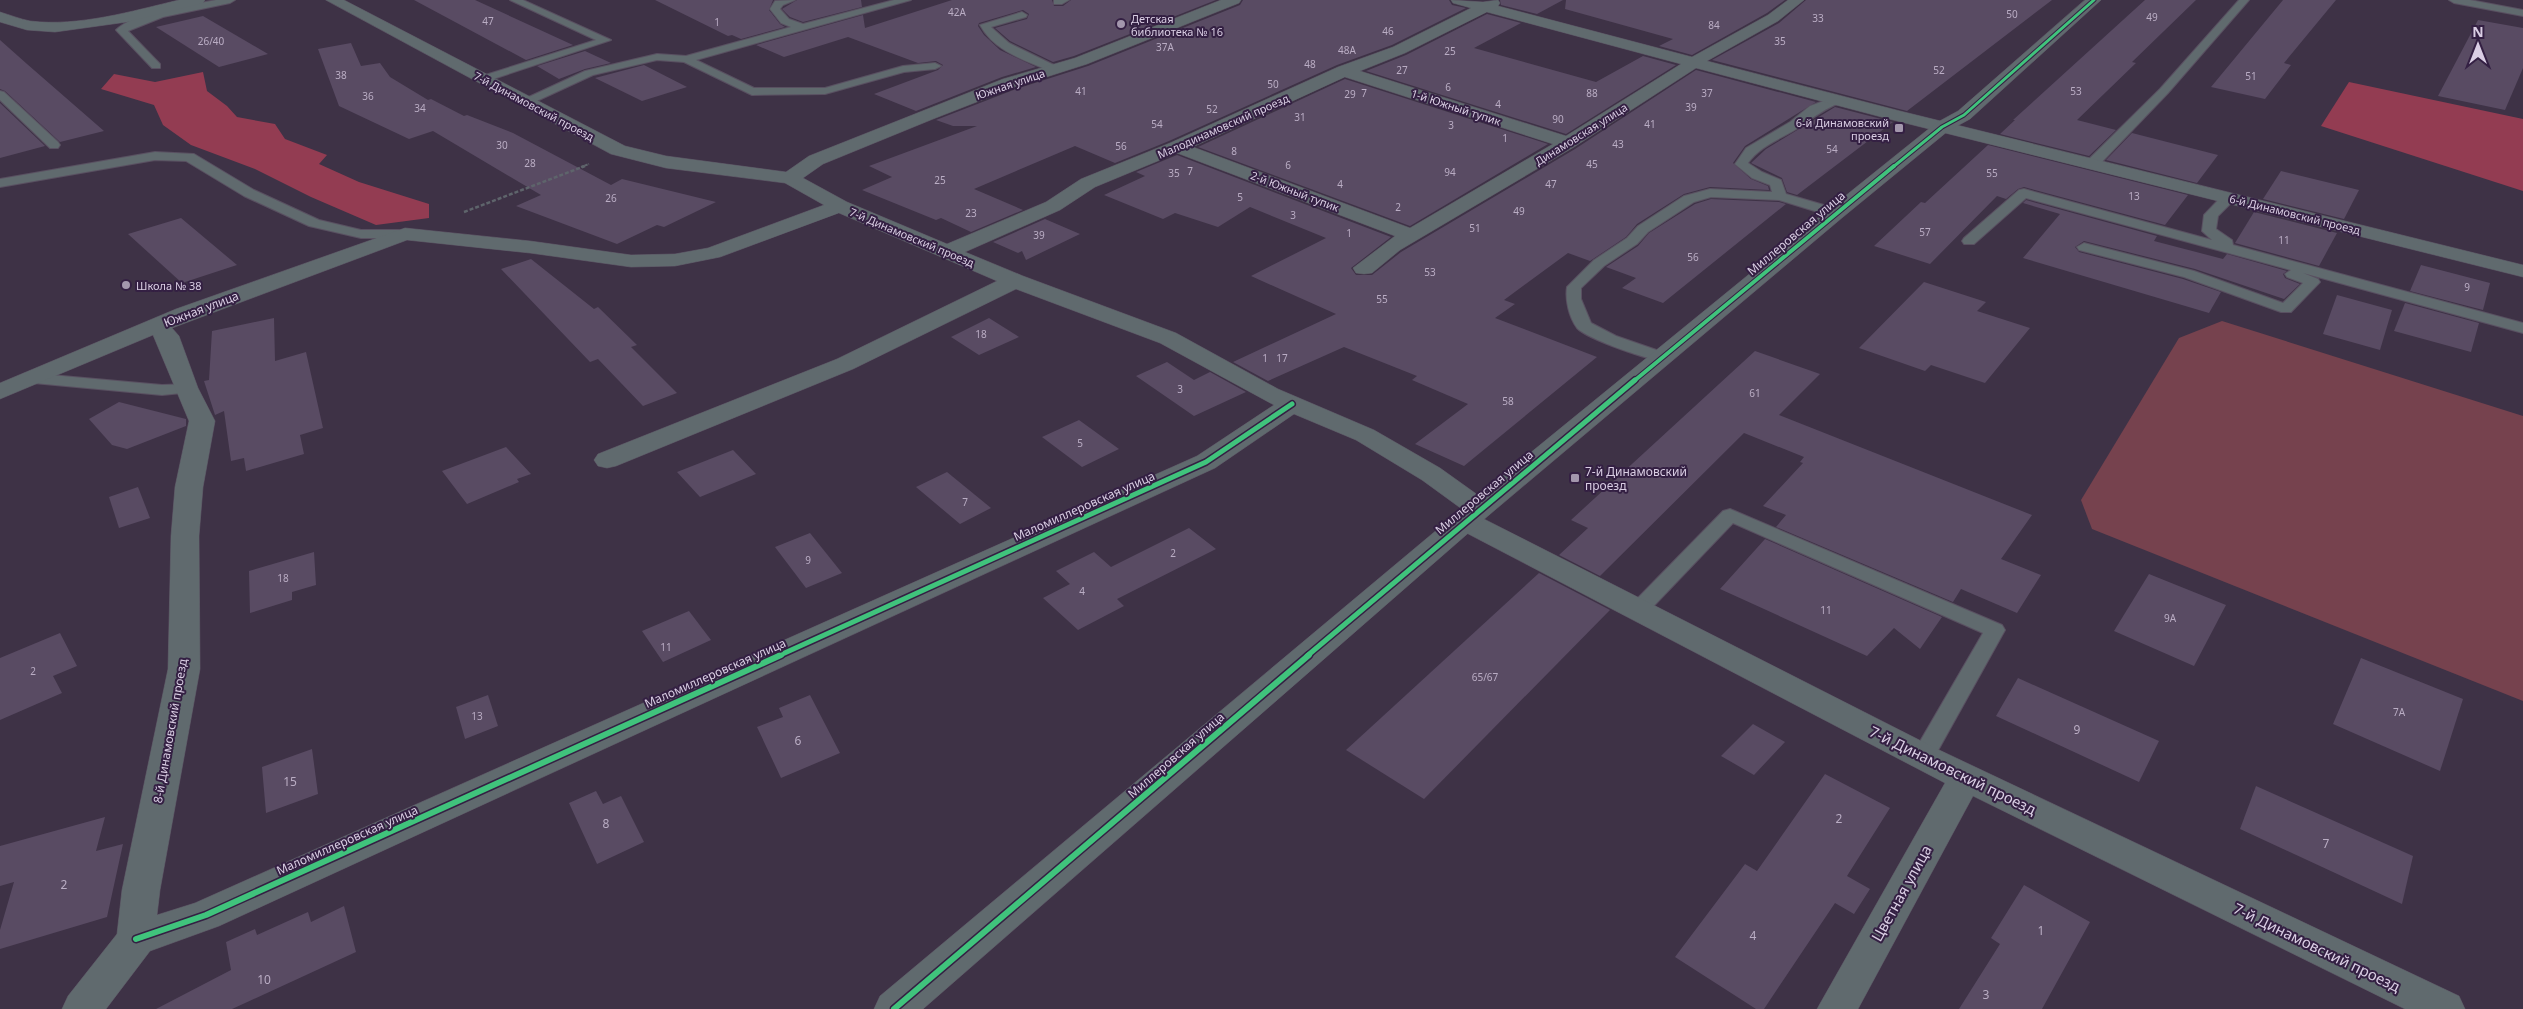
<svg xmlns="http://www.w3.org/2000/svg" width="2523" height="1009" font-family="'Noto Sans',sans-serif">
<rect width="100%" height="100%" fill="#3e3246"/>
<path fill="#76424e" d="M2222,321L2523,416V701L2092,529L2081,500L2179,338Z"/>
<g fill="#933c52">
<path d="M203,72L207,91L227,106L237,117L275,124L285,139L327,155L319,164L359,182L429,204V218L376,225L311,197L255,169L191,145L163,125L154,105L101,89L114,74L155,82Z"/>
<path d="M2349,82L2523,119V191L2321,126Z"/>
</g>
<g fill="#594b63">
<path d="M414,0H475L573,45L526,60Z"/>
<path d="M655,0H773L769,10L780,24L785,27L741,39L732,35L728,36Z"/>
<path d="M797,0H861L862,7L803,22L790,17L782,9Z"/>
<path d="M952,0H1052L1054,6H1063L1071,0H1216L1074,56L1053,62L1010,41L995,28L1027,19L1029,14L1023,10L979,23L978,26L984,35L1000,50L1036,67L1002,77L916,111L874,94L938,70L943,65L936,61L918,63L848,37L784,57L756,45L863,15L865,28Z"/>
<path d="M1243,0H1449L1452,5L1466,8L1392,45L1337,65L1169,141L1115,163L1075,146L974,189L1023,210L971,232L941,218L936,220L862,190L892,177L869,166L977,126H953L936,120L1016,89L1088,66L1240,5Z"/>
<path d="M1500,0H1563L1537,14L1501,5Z"/>
<path d="M1566,0H1785L1767,13L1692,55L1659,46L1673,39L1565,9Z"/>
<path d="M1806,0H2052L1907,111L1712,60L1779,23Z"/>
<path d="M2145,0H2196L2132,62L2136,63L2077,120L2116,130L2089,156L2000,134L2015,120H2013Z"/>
<path d="M2283,0H2336L2284,63L2291,65L2265,99L2211,87Z"/>
<path d="M1487,14L1521,23L1474,48L1596,82L1643,56L1676,65L1566,134L1366,71L1406,55Z"/>
<path d="M203,16L268,54L219,67L156,27Z"/>
<path d="M2478,20L2523,28V68L2505,110L2438,96Z"/>
<path d="M0,40L27,64L104,131L60,142L5,91L0,89Z"/>
<path d="M351,43L361,66L380,63L390,77L428,100L431,99L464,116L467,115L513,133L611,185L622,179L716,202L664,227L657,225L617,244L516,206L541,195L433,131L409,139L339,106L318,49Z"/>
<path d="M585,51L611,63L585,69L559,79L537,66Z"/>
<path d="M644,65L687,87L642,101L595,78Z"/>
<path d="M1696,70L1816,102L1745,146L1733,163L1751,179L1768,186L1769,190L1710,187L1684,194L1637,224L1626,237L1590,261L1568,253L1504,300L1515,304L1495,318L1597,357L1464,466L1415,444L1468,404L1412,380L1417,376L1344,347L1268,381L1233,362L1336,314L1251,276L1326,238L1250,207L1218,227L1175,213L1163,219L1104,195L1145,176L1136,172L1177,155L1391,237L1351,268L1356,275H1372L1401,252L1575,149Z"/>
<path d="M1345,79L1548,144L1410,226L1198,147Z"/>
<path d="M0,103L45,146L0,158Z"/>
<path d="M1835,107L1893,122L1797,195L1787,192L1782,178L1751,163L1766,149Z"/>
<path d="M2132,133L2218,155L2197,183L2106,160Z"/>
<path d="M1988,145L2188,195L2165,225L2024,187L2018,189L2006,199L1997,196L1930,264L1874,246L1921,202L1925,203Z"/>
<path d="M2281,171L2359,190L2344,219L2263,199Z"/>
<path d="M1711,199L1779,202L1786,204L1663,303L1622,288L1636,278L1606,267L1638,246L1649,233L1695,204Z"/>
<path d="M2026,200L2157,236L2154,241L2223,259L2227,254L2287,271L2283,274L2285,278L2300,284L2284,299L2195,269L2084,241L2075,247L2079,252L2183,279L2221,292L2209,313L2023,258L2060,214L2023,203Z"/>
<path d="M2254,212L2337,233L2319,266L2235,243Z"/>
<path d="M181,218L237,265L182,283L128,234Z"/>
<path d="M1045,219L1080,234L1026,260L1022,251L1018,253L993,242Z"/>
<path d="M531,259L594,309L598,307L637,345L631,347L677,393L643,406L598,359L590,362L501,269Z"/>
<path d="M2421,265L2490,283L2483,310L2410,291Z"/>
<path d="M1924,282L1986,302L1977,311L2030,328L1985,383L1931,365L1925,371L1859,348Z"/>
<path d="M2337,295L2392,310L2380,350L2323,334Z"/>
<path d="M2405,303L2479,323L2471,352L2394,331Z"/>
<path d="M274,318L275,361L306,352L323,428L300,435L304,454L246,471L244,458L231,461L224,411L215,415L204,381L209,380L212,331Z"/>
<path d="M989,318L1019,337L979,355L951,337Z"/>
<path d="M1755,351L1820,374L1779,415L2032,515L2001,559L2041,575L2017,613L1961,589L1953,602L1776,527L1786,515L1763,506L1803,463L1800,462L1804,457L1744,433L1600,576L1559,555L1588,528L1571,520Z"/>
<path d="M1167,362L1194,380L1210,372L1246,392L1194,416L1136,376Z"/>
<path d="M119,402L186,419V426L127,449L112,445L89,419Z"/>
<path d="M1079,420L1119,449L1082,467L1042,437Z"/>
<path d="M506,447L531,474L517,479L519,482L467,504L442,471Z"/>
<path d="M733,450L756,474L700,497L677,472Z"/>
<path d="M947,472L991,508L960,524L916,487Z"/>
<path d="M138,487L150,518L119,528L109,497Z"/>
<path d="M1189,528L1216,549L1117,599L1124,606L1078,630L1043,598L1070,584L1056,571L1094,552L1111,567Z"/>
<path d="M810,533L842,573L806,588L775,547Z"/>
<path d="M1765,539L1942,617L1920,649L1894,628L1867,656L1720,589Z"/>
<path d="M314,552L316,585L292,592V600L250,613L249,571Z"/>
<path d="M1539,573L1610,610L1424,799L1346,750Z"/>
<path d="M2149,574L2226,605L2194,666L2114,631Z"/>
<path d="M689,611L711,640L663,662L642,631Z"/>
<path d="M60,633L77,666L53,676L62,693L0,720V658Z"/>
<path d="M2361,658L2463,699L2440,771L2333,724Z"/>
<path d="M2018,678L2159,741L2139,782L1996,716Z"/>
<path d="M488,695L498,726L465,739L456,707Z"/>
<path d="M810,695L840,753L781,778L757,727L783,717L779,708Z"/>
<path d="M1753,724L1785,742L1754,775L1721,756Z"/>
<path d="M312,749L318,794L266,813L262,767Z"/>
<path d="M1825,774L1890,808L1847,876L1870,889L1854,914L1835,903L1764,1009H1756L1675,957L1745,864L1757,871Z"/>
<path d="M2256,786L2413,856L2402,904L2240,829Z"/>
<path d="M596,791L603,804L621,796L644,842L597,864L569,803Z"/>
<path d="M105,817L96,851L123,844L107,917L0,949V930L14,882L0,886V846Z"/>
<path d="M2024,885L2090,922L2042,1009H1959L2000,944L1991,938Z"/>
<path d="M344,906L356,952L232,1009H156L231,970L226,942L255,929L257,935L308,912L311,922Z"/>
</g>
<g fill="none" stroke-linecap="round" stroke-linejoin="round">
<g stroke="#595061" stroke-width="2">
<g id="service">
<path d="M216,0H235L230,3L163,17L128,31L160,64V68H152L116,30C132,13 192,5 216,0Z"/>
<path d="M510,0H523L611,40L487,81H479V77L596,40Z"/>
<path d="M795,0L783,5L780,9L789,19L803,24L894,0H911L696,60L754,88H825L903,66L935,63L941,66L935,69L904,72L825,94L752,95L684,62L657,60L593,75L528,105L524,106L518,102L585,71L657,54L686,56L791,27L781,23L770,9L775,1Z"/>
<path d="M1054,0H1069L1062,4H1054Z"/>
<path d="M2239,0H2249L2168,93L2097,167H2087L2086,164L2087,161L2160,89Z"/>
<path d="M2449,0H2470L2523,10V16L2454,3Z"/>
<path d="M1022,12L1027,15L1026,17L991,27L1009,43L1058,67V71H1050C1024,60 994,51 980,25Z"/>
<path d="M0,91L4,92L58,142L60,145L58,148H50L0,100Z"/>
<path d="M1837,96L1843,100L1841,102C1821,111 1816,116 1798,128C1781,139 1760,146 1748,163L1762,172L1781,180L1786,194L1841,210L1843,213L1841,216H1831L1779,200L1711,197L1694,202L1648,232L1637,244L1604,266L1581,288V299L1591,323L1616,336L1668,354L1670,357L1668,360C1655,364 1586,338 1577,328C1569,317 1565,300 1567,287L1594,260L1627,238L1638,226L1684,196L1710,189L1772,192L1770,185L1752,178L1735,164L1746,148L1790,122L1810,106Z"/>
<path d="M155,152L194,154L254,190L319,220L361,230H405L412,234L405,238H361L309,226L244,196L186,161L155,160L0,187V179Z"/>
<path d="M2024,189L2212,240L2202,231L2204,215L2224,194H2234L2236,197L2234,200L2218,216L2216,229L2232,240L2233,245L2523,323V333L2303,273L2318,279L2320,282L2291,312H2281L2184,277L2079,250L2077,247L2084,243L2194,271L2283,303L2303,283L2287,277L2285,274L2291,270L2026,198L1974,244H1964L1962,241L1964,238L2019,190Z"/>
<path d="M29,373L162,385L192,384L194,388L192,392L162,395L23,382L21,378L23,374Z"/>
<path d="M1730,509L2002,625L2005,630L1931,763L1923,766L1915,763L1911,757L1983,633L1733,523L1646,614L1639,616L1632,614L1629,609L1632,604L1723,511Z"/>
</g>
</g>
<g stroke="#595061" stroke-width="1">
<g id="minor">
<path d="M179,0H205L203,3L127,22L55,32L27,30L0,22V12C10,15 20,19 30,21C79,27 132,11 179,0Z"/>
<path d="M326,0H344L625,146L666,156L786,172L809,156L1003,79L1075,58L1221,0H1241L1239,3L1087,64L1015,87L933,119L823,164L803,178L847,202L947,244L1046,202L1081,179L1170,143L1338,67L1393,47L1471,8L1453,3L1451,0L1483,2L1498,0L1500,3L1498,6L1692,57L1768,15L1788,0H1804L1778,21L1707,61L1900,111L2523,265V277L1889,119L1696,68L1574,147L1400,250L1372,273L1364,274L1356,273L1353,268L1395,236L1177,153L1095,187L1060,210L965,252L1023,276L1176,333L1278,389L1374,430L1440,468L1489,503L1493,509L1489,515L1480,517L1935,748L2459,996L2465,1009H2405L1973,796L1858,1009H1817L1945,783L1455,527L1451,521L1455,515L1466,512L1422,480L1356,440L1294,414L1215,468L219,926L150,951L106,1009H62L68,996L117,934L122,890L168,669L171,536L175,487L189,421L153,335L0,399V383L176,309L405,228L530,241L631,255L675,254L708,248L824,205L785,183L666,168L611,154ZM1487,12L1681,64L1566,136L1360,71L1405,53ZM1345,77L1553,144L1410,228L1193,147ZM839,213L997,281L837,359L598,454L594,460L598,466L607,468L616,466L853,369L1016,289L1160,343L1274,405L1197,456L195,903L157,915L160,890L200,669L199,536L203,487L215,421L198,388L179,336L172,328L407,240L530,253L631,267L675,266L720,257Z"/>
</g>
</g>
<g stroke="#595061" stroke-width="1">
<path id="tertiary" d="M2085,0H2101L1970,119L1948,131L1843,217L1489,515L923,1009H874L880,996L1469,503L1829,209L1936,123L1958,111Z"/>
</g>
<path stroke="#5e646b" stroke-width="2" stroke-dasharray="3 1" stroke-linecap="butt" d="M581,167L589,164"/>
<path stroke="#5e646b" stroke-width="2.5" stroke-dasharray="4 2" stroke-linecap="butt" d="M464,212L585,166"/>
<use href="#service" fill="#606a6e" fill-rule="evenodd"/>
<use href="#minor" fill="#606a6e" fill-rule="evenodd"/>
<use href="#tertiary" fill="#606a6e" fill-rule="evenodd"/>
<g stroke="#342043" stroke-width="5">
<path id="cycleway-far3" d="M1893,167L1942,127L1964,115L2094,0"/>
</g>
<g stroke="#342043" stroke-width="6">
<path id="cycleway-far2" d="M1634,381L1894,166"/>
</g>
<g stroke="#342043" stroke-width="8">
<g id="cycleway-far1">
<path d="M778,656L1206,462L1292,404"/>
<path d="M1307,656L1635,380"/>
</g>
</g>
<g stroke="#342043" stroke-width="9">
<g id="cycleway">
<path d="M136,939L206,915L781,655"/>
<path d="M894,1009L1309,655"/>
</g>
</g>
<use href="#cycleway-far3" stroke="#40c37c" stroke-width="3"/>
<use href="#cycleway-far2" stroke="#40c37c" stroke-width="4"/>
<use href="#cycleway-far1" stroke="#40c37c" stroke-width="5"/>
<use href="#cycleway" stroke="#40c37c" stroke-width="6"/>
</g>
<g fill="#a397ad" stroke="#342043" stroke-width="2">
<circle cx="1121" cy="24" r="5"/>
<rect x="1894" y="123" width="10" height="10" rx="2.5"/>
<circle cx="126" cy="285" r="5"/>
<rect x="1570" y="473" width="10" height="10" rx="2.5"/>
</g>
<g text-anchor="middle" dominant-baseline="central" stroke-width="4" stroke-linejoin="round" paint-order="stroke">
<g font-size="10" fill="#baadc4">
<text x="957" y="12">42А</text>
<text x="2012" y="14">50</text>
<text x="2152" y="17">49</text>
<text x="1818" y="18">33</text>
<text x="488" y="21">47</text>
<text x="717" y="22">1</text>
<text x="1714" y="25">84</text>
<text x="1388" y="31">46</text>
<text x="211" y="41">26/40</text>
<text x="1780" y="41">35</text>
<text x="1165" y="47">37А</text>
<text x="1347" y="50">48А</text>
<text x="1450" y="51">25</text>
<text x="1310" y="64">48</text>
<text x="1402" y="70">27</text>
<text x="1939" y="70">52</text>
<text x="341" y="75">38</text>
<text x="2251" y="76">51</text>
<text x="1273" y="84">50</text>
<text x="1448" y="87">6</text>
<text x="1081" y="91">41</text>
<text x="2076" y="91">53</text>
<text x="1364" y="93">7</text>
<text x="1592" y="93">88</text>
<text x="1707" y="93">37</text>
<text x="1350" y="94">29</text>
<text x="368" y="96">36</text>
<text x="1498" y="104">4</text>
<text x="1691" y="107">39</text>
<text x="420" y="108">34</text>
<text x="1212" y="109">52</text>
<text x="1300" y="117">31</text>
<text x="1558" y="119">90</text>
<text x="1157" y="124">54</text>
<text x="1650" y="124">41</text>
<text x="1451" y="125">3</text>
<text x="1505" y="138">1</text>
<text x="1618" y="144">43</text>
<text x="502" y="145">30</text>
<text x="1121" y="146">56</text>
<text x="1832" y="149">54</text>
<text x="1234" y="151">8</text>
<text x="530" y="163">28</text>
<text x="1592" y="164">45</text>
<text x="1288" y="165">6</text>
<text x="1190" y="171">7</text>
<text x="1450" y="172">94</text>
<text x="1174" y="173">35</text>
<text x="1992" y="173">55</text>
<text x="940" y="180">25</text>
<text x="1340" y="184">4</text>
<text x="1551" y="184">47</text>
<text x="2134" y="196">13</text>
<text x="1240" y="197">5</text>
<text x="611" y="198">26</text>
<text x="1398" y="207">2</text>
<text x="1519" y="211">49</text>
<text x="971" y="213">23</text>
<text x="1293" y="215">3</text>
<text x="1475" y="228">51</text>
<text x="1925" y="232">57</text>
<text x="1349" y="233">1</text>
<text x="1039" y="235">39</text>
<text x="2284" y="240">11</text>
<text x="1693" y="257">56</text>
<text x="1430" y="272">53</text>
<text x="2467" y="287">9</text>
<text x="1382" y="299">55</text>
<text x="981" y="334">18</text>
<text x="1265" y="358">1</text>
<text x="1282" y="358">17</text>
<text x="1180" y="389">3</text>
<text x="1755" y="393">61</text>
<text x="1508" y="401">58</text>
<text x="1080" y="443">5</text>
<text x="965" y="502">7</text>
<text x="1173" y="553">2</text>
<text x="808" y="560">9</text>
<text x="283" y="578">18</text>
<text x="1082" y="591">4</text>
<text x="1826" y="610">11</text>
<text x="2170" y="618">9А</text>
<text x="666" y="647">11</text>
<text x="33" y="671">2</text>
<text x="1485" y="677">65/67</text>
<text x="2399" y="712">7А</text>
<text x="477" y="716">13</text>
</g>
<g font-size="11" fill="#dacee4" stroke="#342043" text-anchor="start">
<text x="1131" y="18">Детская<tspan x="1131" dy="13">библиотека № 16</tspan></text>
<text x="1889" y="122" text-anchor="end">6-й Динамовский<tspan x="1889" dy="13">проезд</tspan></text>
<text x="136" y="285">Школа № 38</text>
</g>
<g font-size="11" fill="#dacee4" stroke="#342043">
<text transform="translate(1010 84) rotate(-19)">Южная улица</text>
<text transform="translate(534 106) rotate(28)">7-й Динамовский проезд</text>
<text transform="translate(1456 107) rotate(18)">1-й Южный тупик</text>
<text transform="translate(1223 126) rotate(-24)">Малодинамовский проезд</text>
<text transform="translate(1581 134) rotate(-32)">Динамовская улица</text>
<text transform="translate(1295 191) rotate(21)">2-й Южный тупик</text>
<text transform="translate(2295 214) rotate(14)">6-й Динамовский проезд</text>
<text transform="translate(912 237) rotate(23)">7-й Динамовский проезд</text>
</g>
<g font-size="12" fill="#dacee4" stroke="#342043">
<text transform="translate(1796 233) rotate(-40)">Миллеровская улица</text>
<text transform="translate(201 309) rotate(-21)">Южная улица</text>
<text transform="translate(1484 492) rotate(-40)">Миллеровская улица</text>
<text transform="translate(1084 506) rotate(-24)">Маломиллеровская улица</text>
<text transform="translate(715 673) rotate(-24)">Маломиллеровская улица</text>
<text transform="translate(170 731) rotate(-80)">8-й Динамовский проезд</text>
<text transform="translate(1176 755) rotate(-41)">Миллеровская улица</text>
<text transform="translate(347 840) rotate(-24)">Маломиллеровская улица</text>
</g>
<g font-size="12" fill="#dacee4" stroke="#342043" text-anchor="start">
<text x="1585" y="471">7-й Динамовский<tspan x="1585" dy="14">проезд</tspan></text>
</g>
<g font-size="12" fill="#baadc4">
<text x="2077" y="729">9</text>
<text x="798" y="740">6</text>
<text x="290" y="781">15</text>
<text x="1839" y="818">2</text>
<text x="606" y="823">8</text>
<text x="2326" y="843">7</text>
<text x="64" y="884">2</text>
<text x="2041" y="930">1</text>
<text x="1753" y="935">4</text>
<text x="264" y="979">10</text>
<text x="1986" y="994">3</text>
</g>
<g font-size="15" fill="#dacee4" stroke="#342043">
<text transform="translate(1953 770) rotate(26)">7-й Динамовский проезд</text>
<text transform="translate(1901 893) rotate(-61)">Цветная улица</text>
<text transform="translate(2317 947) rotate(26)">7-й Динамовский проезд</text>
</g>
</g>
<g transform="translate(2478 45)" stroke="#342043" stroke-width="4" paint-order="stroke">
<path d="M0-4L9 19L0 12L-9 19Z" fill="#dacee4"/>
<text y="-8" font-size="14" font-weight="bold" text-anchor="middle" fill="#dacee4">N</text>
</g>
</svg>
